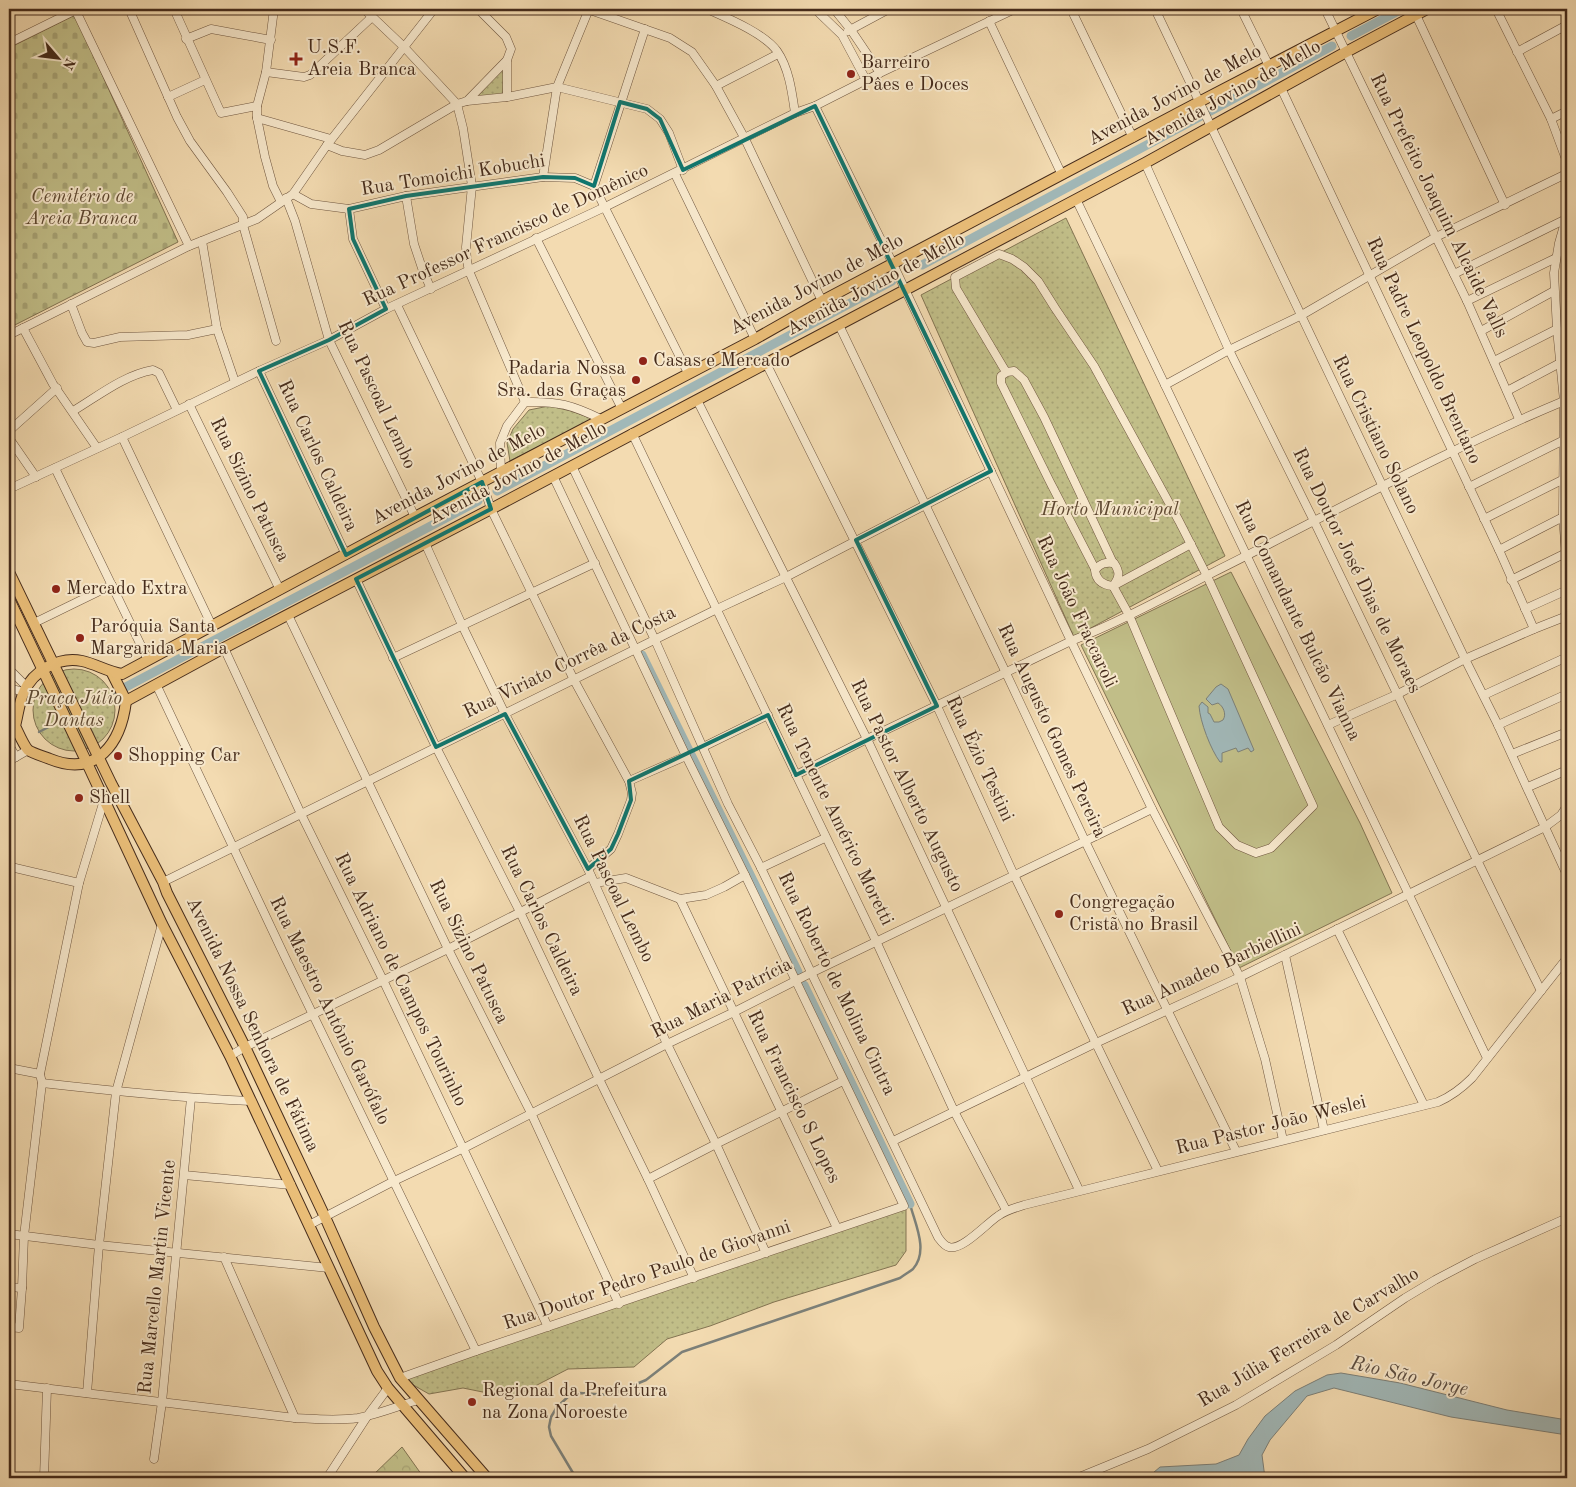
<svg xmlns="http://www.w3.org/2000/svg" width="1576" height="1487" font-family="'Old Standard TT',serif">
<defs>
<pattern id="grass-dots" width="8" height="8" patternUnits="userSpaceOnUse" patternTransform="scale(1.25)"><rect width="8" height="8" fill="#c1be88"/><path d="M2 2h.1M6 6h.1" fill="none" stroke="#a7a375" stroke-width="1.8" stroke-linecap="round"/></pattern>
<pattern id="forest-crowns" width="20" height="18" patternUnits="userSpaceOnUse" patternTransform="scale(1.25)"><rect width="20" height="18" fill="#c1be88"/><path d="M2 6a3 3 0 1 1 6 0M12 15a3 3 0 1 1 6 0" fill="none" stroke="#a7a375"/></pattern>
<pattern id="cemetery-stones" width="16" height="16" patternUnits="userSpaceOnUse" patternTransform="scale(1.25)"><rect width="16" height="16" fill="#c1be88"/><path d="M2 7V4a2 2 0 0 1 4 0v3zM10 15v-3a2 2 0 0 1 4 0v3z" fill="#a7a375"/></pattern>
</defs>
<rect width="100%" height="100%" fill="#f3dbb1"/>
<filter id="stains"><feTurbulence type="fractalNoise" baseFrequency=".004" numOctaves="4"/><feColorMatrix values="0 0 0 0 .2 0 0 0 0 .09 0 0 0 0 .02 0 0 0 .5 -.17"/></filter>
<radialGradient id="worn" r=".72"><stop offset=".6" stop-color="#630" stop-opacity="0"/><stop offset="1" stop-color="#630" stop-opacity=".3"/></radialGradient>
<g fill="url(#grass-dots)" stroke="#837452">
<path d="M500,69H504L503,93L502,94L476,98L475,95Z"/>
<path d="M1066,218L1225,556L1074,637L921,295Z"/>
<path d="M549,406L571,411L593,419L510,461L507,443L513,429L529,410Z"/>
<circle cx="74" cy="710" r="41"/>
<path d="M906,1205V1251L896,1265L774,1302L710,1326L667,1339L634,1367L568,1369L512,1398L463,1388L429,1394L401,1378Z"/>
</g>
<path fill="url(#forest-crowns)" stroke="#837452" d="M402,1447L424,1478H370Z"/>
<path fill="url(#cemetery-stones)" stroke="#837452" d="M75,15L178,242L9,328V48Z"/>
<path fill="#c1be88" stroke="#837452" d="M1231,572L1360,823L1392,893L1239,968L1081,645Z"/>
<g fill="#a1b8b8" stroke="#7c8079">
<path d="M1221,684L1228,689L1254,750L1251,752L1248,748L1238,752L1236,748L1222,753V762H1220C1211,750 1200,722 1199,706L1202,702L1208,707V713L1210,714L1214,722H1219L1223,720C1227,714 1223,706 1218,703L1212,705L1206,699L1216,687Z"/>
<path d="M1341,1373L1400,1383L1507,1410L1567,1420V1435L1451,1417L1334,1388L1307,1396L1270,1440L1262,1455L1265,1478H1247L1243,1475L1233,1473L1208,1478H1147L1160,1467L1216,1464L1239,1455L1248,1439L1265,1416L1295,1391L1327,1375Z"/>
</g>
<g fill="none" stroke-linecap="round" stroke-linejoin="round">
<g stroke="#7c8079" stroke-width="2.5">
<path d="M93,703L118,691"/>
<path d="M39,732L60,721"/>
<path d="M576,1478L551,1436L549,1427L551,1417L557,1407L570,1395L580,1393L610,1395L646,1380L682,1352L900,1278C904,1275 909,1272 913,1269C929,1251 915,1224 910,1204"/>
</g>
<g stroke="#a1b8b8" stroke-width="9">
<path d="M1351,36L1402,9"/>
<path d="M922,265L1332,46"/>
<path d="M497,491L892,281"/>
<path d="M642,655L798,972"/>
<path d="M122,689L478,501"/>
<path d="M804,985L910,1204"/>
</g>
<g stroke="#705740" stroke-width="9">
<g id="minor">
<path d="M75,9L189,246"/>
<path d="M129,9L177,117L190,141L227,192L243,217V225L276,341"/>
<path d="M174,9L221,113L257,106"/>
<path d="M274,9L266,72L257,106V118L265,157L273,186L281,202"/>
<path d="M364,9L404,47L457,104L463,128L472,186L466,247L467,261L469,271L525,402"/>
<path d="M478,9L506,37L511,49L507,60V97"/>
<path d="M587,9L670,38L692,52L697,59L716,86L745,139L822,301"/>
<path d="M707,9C727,18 764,33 777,51C789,68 792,92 795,113"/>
<path d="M815,9L842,35L866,80"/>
<path d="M834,9L851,30L880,73"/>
<path d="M1071,9L1133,138"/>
<path d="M1155,9L1465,659L1498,725L1567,875"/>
<path d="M1241,9L1269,66"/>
<path d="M1325,9L1467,301L1519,419"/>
<path d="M1416,15L1505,205"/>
<path d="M989,21L1062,175"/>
<path d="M848,31L889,9"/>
<path d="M186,39L211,29L271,40"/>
<path d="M9,43L76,10"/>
<path d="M1517,52L1567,25"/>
<path d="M266,72L304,77L310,75L372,17"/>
<path d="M716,86L778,54"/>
<path d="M1281,88L1499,550L1534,629"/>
<path d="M168,97L205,80"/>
<path d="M467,101L507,97L557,87L647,109L660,119L669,133L683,170"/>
<path d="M815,106L893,264L1071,641L1152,809L1240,977L1265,1059L1283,1140"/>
<path d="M257,118L331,139"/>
<path d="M1551,119L1567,111"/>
<path d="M327,145L342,151L365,155L379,150L457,104L467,101L507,60"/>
<path d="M1145,163L1229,350L1314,521L1477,860L1541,991"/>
<path d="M675,174L755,339"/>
<path d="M543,177L557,87L589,9"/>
<path d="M594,186L645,29"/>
<path d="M293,194L311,204L349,209L406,196L543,177L575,178L594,186L688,373"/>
<path d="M406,196L414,244L423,271L431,289"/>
<path d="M286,198L295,221L329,340L415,517"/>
<path d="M1076,199L1487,1058"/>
<path d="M349,209L353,239L386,309"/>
<path d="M1567,215L1559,243L1554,273L1557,329L1564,401L1563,517L1567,567"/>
<path d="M536,238L622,409"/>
<path d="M202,241L217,329L235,382"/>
<path d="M1454,274L1566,219"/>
<path d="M1467,301L1556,258"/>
<path d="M71,304L82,333L87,342L94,343L120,337L188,335L217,329"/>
<path d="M397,305L482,482L491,509L574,680L629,781L632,793L631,800L618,834L611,849L588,869"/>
<path d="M839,325L1006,673L1085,841L1236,1151"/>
<path d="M23,328L53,384L97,448"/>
<path d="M1481,331L1554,291"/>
<path d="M9,335L189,246L257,219L293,194L327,145L434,9"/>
<path d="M1494,361L1557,329"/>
<path d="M766,363L937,706L1014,875L1158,1171"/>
<path d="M259,371L346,555"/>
<path d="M1006,372L956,288L955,277L999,254L1012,259L1024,267L1038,281L1055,308L1094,366L1179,521L1207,576L1313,806L1271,848L1256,853L1237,845L1219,827L1129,615L1113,586"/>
<path d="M1165,385L1229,350L1300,316L1436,237L1566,174L1567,162L1551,119L1496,9"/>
<path d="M1507,391L1560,363"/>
<path d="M697,400L867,739L1079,1190"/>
<path d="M189,404L280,590"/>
<path d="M73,411C98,396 124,375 153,370L159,373L177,410"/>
<path d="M9,431L57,388"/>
<path d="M632,433L876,941L954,1111L1006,1210"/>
<path d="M122,437L212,626"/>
<path d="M9,438L36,477"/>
<path d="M572,466L655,640L728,804L761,868L938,1237C941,1241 944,1246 949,1247C962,1251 987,1223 998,1216C1006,1210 1015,1208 1024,1205L1438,1102C1452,1096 1461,1089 1472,1078L1567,958"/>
<path d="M55,468L148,660"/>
<path d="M501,472L500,443L507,426L525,402C558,401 572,405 601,419"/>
<path d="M1469,487L1564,440"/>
<path d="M9,489L122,437L259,371L329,340L386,309L605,207L795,113L815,106L880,73L1015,9"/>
<path d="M1484,519L1564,479"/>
<path d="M425,543L462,625L505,714L588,869L667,1044L716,1144L766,1253"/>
<path d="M1499,550L1563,517"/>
<path d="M1095,569L1050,482L1001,383V376L1007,372L1014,371L1024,380L1044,417L1113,563"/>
<path d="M356,579L436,747L520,912L599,1079L648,1179L694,1278"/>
<path d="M1511,580L1566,553"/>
<path d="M1113,586C1120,577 1120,572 1114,563C1105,562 1101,563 1095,570C1096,580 1102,585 1113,586L1191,544"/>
<path d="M1525,609L1567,590"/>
<path d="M288,615L448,949L531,1113L619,1304"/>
<path d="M34,623L112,585"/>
<path d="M224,648L301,814L383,980L548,1327"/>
<path d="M393,658L595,563"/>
<path d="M9,669L27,687"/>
<path d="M156,684L285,957L476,1351"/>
<path d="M9,688L24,692"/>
<path d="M1484,695L1567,657"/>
<path d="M1328,725L1398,694L1465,659L1534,629L1567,616"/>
<path d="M1498,725L1567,694"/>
<path d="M9,745L16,757"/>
<path d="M703,747L768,715"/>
<path d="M1512,754L1567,732"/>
<path d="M9,761L28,750"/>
<path d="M796,775L867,739L1071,641C1120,622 1167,596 1214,572C1330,514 1444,451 1564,401"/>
<path d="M629,781L686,756"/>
<path d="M1528,787L1567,770"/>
<path d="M9,850L11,867L9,879"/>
<path d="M11,867L79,883"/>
<path d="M761,868L825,838"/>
<path d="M163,882L717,609L786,577L991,471"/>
<path d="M595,883L626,878L680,899L706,895L724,887L745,875"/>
<path d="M680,899L837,1228"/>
<path d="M1337,929L1424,1105"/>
<path d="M1285,955L1324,1130"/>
<path d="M230,1056L245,1047L448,949L591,876"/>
<path d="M9,1068L40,1074"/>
<path d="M42,1083C112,1091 181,1098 251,1101"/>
<path d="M893,1141L1096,1043L1240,977L1545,827L1561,815L1567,806"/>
<path d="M184,1175L291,1185"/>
<path d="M648,1179L716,1144L843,1081"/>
<path d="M309,1225L394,1181L464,1148L667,1044L734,1012L811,973L1152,809"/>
<path d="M9,1234L99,1245L329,1268"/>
<path d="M224,1257L295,1418"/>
<path d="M9,1287L22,1288L19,1328L9,1327"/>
<path d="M22,1288L24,1236L42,1083L40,1074L79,883L104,800"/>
<path d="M400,1378L476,1351L904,1206L745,875L686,756L553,476"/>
<path d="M9,1384L295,1418C316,1419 337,1421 358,1418C379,1414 398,1406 418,1400"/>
<path d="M87,1393L99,1245L116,1092L162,924"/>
<path d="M154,1459L162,1402L191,1098"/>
<path d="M44,1478L47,1388"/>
<path d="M327,1478L368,1415L388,1388"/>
<path d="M1077,1478L1148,1449L1236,1405L1336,1345L1405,1298L1435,1280L1475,1259L1567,1218"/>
</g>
</g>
<g stroke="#452b1b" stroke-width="12">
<g id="major">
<path d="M9,572L111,783L163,882L167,893L245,1047L325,1217L374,1327L400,1378L487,1478"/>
<path d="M9,599L87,763L162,924L230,1056L377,1371L388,1388L465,1478"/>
<path d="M112,673L126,701"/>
<path d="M126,701C121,743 97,778 50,759C45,757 32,753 28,750C24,746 18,732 15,726C18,715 19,702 24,692C33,671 59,656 82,661C96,664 108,672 122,674L415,517L755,339L822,301L1199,102L1378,9"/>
<path d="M126,701L220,650L491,509L1145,163L1346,52L1427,9"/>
</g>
</g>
<use href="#minor" stroke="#f7e8cc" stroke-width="8"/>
<use href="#major" stroke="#eabe78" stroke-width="10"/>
</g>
<path fill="none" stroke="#0f766e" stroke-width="4" stroke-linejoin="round" d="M620,102L647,109L660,119L683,170L815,106L991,471L856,540L937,706L796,775L768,715L629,781L631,800L618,834L611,849L588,869L505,714L436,747L356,579L491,509L482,482L346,555L259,371L329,340L386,309L353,239L349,209L406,196L543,177L575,178L594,186Z"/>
<g fill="#8f2418" stroke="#f7e8cc" stroke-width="2">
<path d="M293.5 51.5h5v5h5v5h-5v5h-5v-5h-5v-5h5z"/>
<circle cx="851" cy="74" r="5"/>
<circle cx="643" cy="361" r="5"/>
<circle cx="636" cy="380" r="5"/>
<circle cx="56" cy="589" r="5"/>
<circle cx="80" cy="638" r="5"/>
<circle cx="118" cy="756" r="5"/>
<circle cx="79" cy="798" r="5"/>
<circle cx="1059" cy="914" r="5"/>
<circle cx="472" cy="1402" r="5"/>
</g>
<g text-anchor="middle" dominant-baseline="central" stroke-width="4" stroke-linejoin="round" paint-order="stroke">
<g font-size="19" fill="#452b1b" stroke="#f7e8cc" text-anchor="start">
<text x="307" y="48">U.S.F.<tspan x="307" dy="22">Areia Branca</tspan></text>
<text x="861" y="63">Barreiro<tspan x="861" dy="22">Pâes e Doces</tspan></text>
<text x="653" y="361">Casas e Mercado</text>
<text x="626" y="369" text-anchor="end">Padaria Nossa<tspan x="626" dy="22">Sra. das Graças</tspan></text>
<text x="66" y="589">Mercado Extra</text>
<text x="90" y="627">Paróquia Santa<tspan x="90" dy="22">Margarida Maria</tspan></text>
<text x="128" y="756">Shopping Car</text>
<text x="89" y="798">Shell</text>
<text x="1069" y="903">Congregação<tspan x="1069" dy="22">Cristã no Brasil</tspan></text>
<text x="482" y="1391">Regional da Prefeitura<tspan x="482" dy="22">na Zona Noroeste</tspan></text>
</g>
<g font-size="19" fill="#452b1b" stroke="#f7e8cc">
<text transform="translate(1233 94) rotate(-29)">Avenida Jovino de Mello</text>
<text transform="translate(1175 96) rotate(-28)">Avenida Jovino de Melo</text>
<text transform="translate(453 176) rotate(-9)">Rua Tomoichi Kobuchi</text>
<text transform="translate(1438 206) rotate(64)">Rua Prefeito Joaquim Alcaide Valls</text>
<text transform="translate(506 236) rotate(-25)">Rua Professor Francisco de Domênico</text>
<text transform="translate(817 285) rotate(-28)">Avenida Jovino de Melo</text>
<text transform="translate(876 285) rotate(-28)">Avenida Jovino de Mello</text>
<text transform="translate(1423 351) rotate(65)">Rua Padre Leopoldo Brentano</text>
<text transform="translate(376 395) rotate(65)">Rua Pascoal Lembo</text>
<text transform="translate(1375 435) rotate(64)">Rua Cristiano Solano</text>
<text transform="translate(317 456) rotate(65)">Rua Carlos Caldeira</text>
<text transform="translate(518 474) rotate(-28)">Avenida Jovino de Mello</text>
<text transform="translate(459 475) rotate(-28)">Avenida Jovino de Melo</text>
<text transform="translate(249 490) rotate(64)">Rua Sizino Patusca</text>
<text transform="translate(1356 571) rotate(64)">Rua Doutor José Dias de Moraes</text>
<text transform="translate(1076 612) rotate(65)">Rua João Fraccaroli</text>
<text transform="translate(1297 621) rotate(64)">Rua Comandante Bulcão Vianna</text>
<text transform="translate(570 663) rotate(-26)">Rua Viriato Corrêa da Costa</text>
<text transform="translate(1051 731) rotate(65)">Rua Augusto Gomes Pereira</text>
<text transform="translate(979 759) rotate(65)">Rua Ézio Testini</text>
<text transform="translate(906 786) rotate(64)">Rua Pastor Alberto Augusto</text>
<text transform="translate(834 815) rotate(64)">Rua Tenente Américo Moretti</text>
<text transform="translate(613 889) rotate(64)">Rua Pascoal Lembo</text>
<text transform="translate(541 921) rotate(64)">Rua Carlos Caldeira</text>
<text transform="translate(468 952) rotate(64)">Rua Sizino Patusca</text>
<text transform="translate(1212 970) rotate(-25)">Rua Amadeo Barbiellini</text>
<text transform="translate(400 980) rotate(64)">Rua Adriano de Campos Tourinho</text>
<text transform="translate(836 984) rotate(64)">Rua Roberto de Molina Cintra</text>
<text transform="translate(722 999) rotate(-27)">Rua Maria Patrícia</text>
<text transform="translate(329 1011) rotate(64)">Rua Maestro Antônio Garófalo</text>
<text transform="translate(252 1025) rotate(64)">Avenida Nossa Senhora de Fátima</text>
<text transform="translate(793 1097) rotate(64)">Rua Francisco S Lopes</text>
<text transform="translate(1271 1126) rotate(-14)">Rua Pastor João Weslei</text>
<text transform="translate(647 1276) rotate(-19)">Rua Doutor Pedro Paulo de Giovanni</text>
<text transform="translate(158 1277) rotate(-84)">Rua Marcello Martin Vicente</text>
<text transform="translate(1309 1338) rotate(-31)">Rua Júlia Ferreira de Carvalho</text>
</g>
<g font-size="19" font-style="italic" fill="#5e4831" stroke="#f7e8cc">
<text x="82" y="197">Cemitério de<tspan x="82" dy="22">Areia Branca</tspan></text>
<text x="1110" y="510">Horto Municipal</text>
<text x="74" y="699">Praça Júlio<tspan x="74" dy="22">Dantas</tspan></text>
</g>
<g font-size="20" font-style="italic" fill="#5c4e42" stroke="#f7e8cc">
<text transform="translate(1409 1377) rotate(13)">Rio São Jorge</text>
</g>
</g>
<rect width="1576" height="1487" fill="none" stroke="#f3dbb1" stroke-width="30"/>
<rect x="10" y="10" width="1556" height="1467" fill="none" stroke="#452b1b" stroke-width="2.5"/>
<rect x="15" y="15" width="1546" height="1457" fill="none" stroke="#452b1b"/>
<g transform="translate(58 58) rotate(118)" stroke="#f7e8cc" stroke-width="4" paint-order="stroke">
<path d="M0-4L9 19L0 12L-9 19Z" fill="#452b1b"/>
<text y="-8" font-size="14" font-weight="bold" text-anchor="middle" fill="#452b1b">N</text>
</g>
<rect width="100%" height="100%" filter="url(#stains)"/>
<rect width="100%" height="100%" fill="url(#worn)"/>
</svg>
